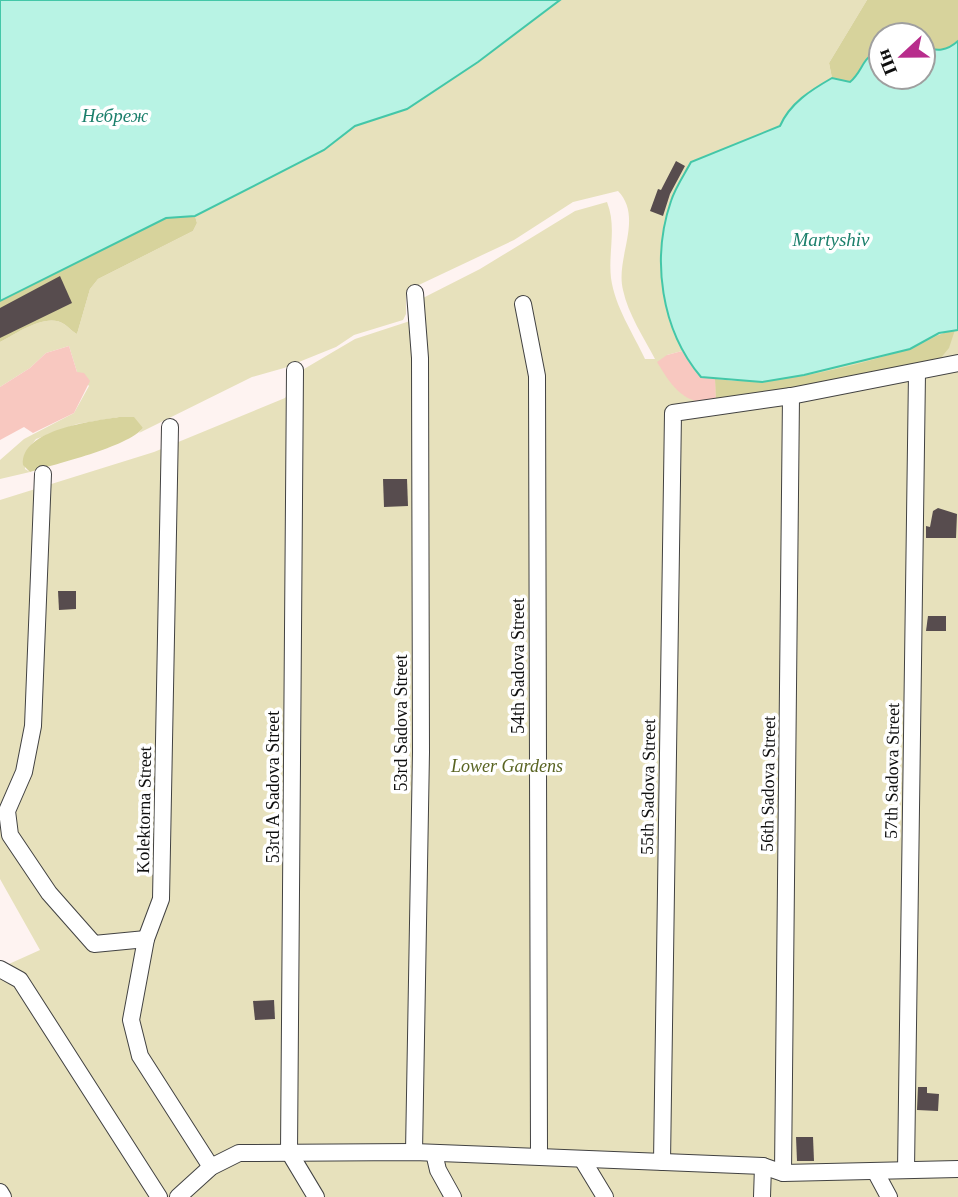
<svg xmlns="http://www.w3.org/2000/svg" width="958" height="1197" font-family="Georgia,serif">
<rect width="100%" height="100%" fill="#fef3f1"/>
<path fill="#e7e1bc" d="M560,0H867L829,63L832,78C811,90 790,103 781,126L691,162C652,240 654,270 682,351L667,355L701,377L739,382L958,330V1197H0V968L40,950L0,879V500L154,452L285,398L304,369L355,339L413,320L419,300L480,269L575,211L607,202C617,227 608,252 611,278C615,307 633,333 645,359H655C644,338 628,314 623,290C615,258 644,218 618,191L573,202L514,240L406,291V314L403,320L354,335L336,347L284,368L252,377L139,433L143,428L119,417L77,424L36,439L26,452L25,469L30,472L0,479V460L24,439L74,413L89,386L77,372L69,346L46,353L30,368L0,387V342C16,334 46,312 64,324C69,327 71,331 77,334L90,289L98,279L193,231L197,223L195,216L324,150L355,126L407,109Z"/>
<g fill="#d7d39c">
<path d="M867,0H958V41C947,51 937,52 923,46V35H881V49C860,59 864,70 850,82L832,78L829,63Z"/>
<path d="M195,216L197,223L193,231L98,279L90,289L77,334C71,331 69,327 64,324C46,312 16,334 0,342V301L166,218Z"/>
<path d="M955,330L949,348L940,359V365L716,403L715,379C779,387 845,368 906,350C924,345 936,333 955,330Z"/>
<path d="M119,417H134L143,428C128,447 55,464 30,472L23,465C20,429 94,421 119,417Z"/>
</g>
<g fill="#f8c8c0">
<path d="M69,346L77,372L84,373L90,381L74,413L33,433L24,427L0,440V387L30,368L46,353Z"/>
<path d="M682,351L701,377L715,379L716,403C684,405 672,387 657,362L667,355Z"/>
</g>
<g fill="#b8f3e4" stroke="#43c7a8" stroke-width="2">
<path d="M0,0H560L478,62L407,109L355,126L324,150L195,216L166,218L0,301Z"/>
<path d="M958,41V330L939,333L910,349L804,375L762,382L701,377C661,330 651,259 671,201C675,188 684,175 691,162L780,126C790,103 811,90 832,78L850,82C864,70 860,59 881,49V77H923V46C937,52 947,51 958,41Z"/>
</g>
<g fill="#574c4e">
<path d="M676,161L685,166L670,194L663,216L650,211L658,189L661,190Z"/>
<path d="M60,276L72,303L0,338V308Z"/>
<path d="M383,479H407L408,506L384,507Z"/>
<path d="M938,508L957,514L956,538H926V526L930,527L933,511Z"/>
<path d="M58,591H76V609L59,610Z"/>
<path d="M928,616H946V631H926Z"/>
<path d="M274,1000L275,1019L255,1020L253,1001Z"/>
<path d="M918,1087H927V1093L939,1094L938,1111L917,1110Z"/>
<path d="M796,1137H813L814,1161H797Z"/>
</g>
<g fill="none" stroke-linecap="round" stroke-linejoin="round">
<g stroke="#424242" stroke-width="18">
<g id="minor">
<path d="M523,304L537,376L539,1156"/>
<path d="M295,370L289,1152L316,1197"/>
<path d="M170,427L161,899L146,939L131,1020L140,1056L211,1167"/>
<path d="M43,474L33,726L24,772L7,811L10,835L49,893L94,944L146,939"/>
<path d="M0,969L20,980L159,1197"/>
<path d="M414,1152L421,752L420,358L415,293"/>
<path d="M434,1153L438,1170L453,1197"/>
<path d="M582,1159L605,1197"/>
<path d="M662,1162L673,413L791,396L958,363"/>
<path d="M906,1170L917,373"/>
<path d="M875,1171L889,1197"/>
<path d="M783,1173L791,396"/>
<path d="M0,1192L3,1197"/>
<path d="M178,1197L211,1167L239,1153L414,1152L763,1166L783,1173L958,1169"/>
<path d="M762,1197L763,1166"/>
</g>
</g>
<use href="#minor" stroke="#fff" stroke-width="16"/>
</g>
<g text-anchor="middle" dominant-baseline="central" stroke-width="7" stroke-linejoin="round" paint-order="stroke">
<g font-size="18" fill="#0f0f0f" stroke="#fff">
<text transform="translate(518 666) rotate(-90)">54th Sadova Street</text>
<text transform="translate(401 723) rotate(-90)">53rd Sadova Street</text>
<text transform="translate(892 771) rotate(-89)">57th Sadova Street</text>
<text transform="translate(768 784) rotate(-89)">56th Sadova Street</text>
<text transform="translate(273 787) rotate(-90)">53rd A Sadova Street</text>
<text transform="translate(648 787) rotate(-89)">55th Sadova Street</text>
<text transform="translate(144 810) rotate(-89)">Kolektorna Street</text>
</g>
<g font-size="18" font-style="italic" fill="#596422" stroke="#fff">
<text x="507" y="766">Lower Gardens</text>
</g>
<g font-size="19" font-style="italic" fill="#1b7f6b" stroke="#fff">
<text x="115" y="115">Небреж</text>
<text x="831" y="239">Martyshiv</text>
</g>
</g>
<g transform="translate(902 56) rotate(248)"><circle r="33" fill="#ffffff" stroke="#9f9f9f" stroke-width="2"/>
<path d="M0-5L12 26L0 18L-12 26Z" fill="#b82d8c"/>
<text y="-10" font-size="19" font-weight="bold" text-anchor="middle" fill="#0f0f0f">Пн</text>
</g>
</svg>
